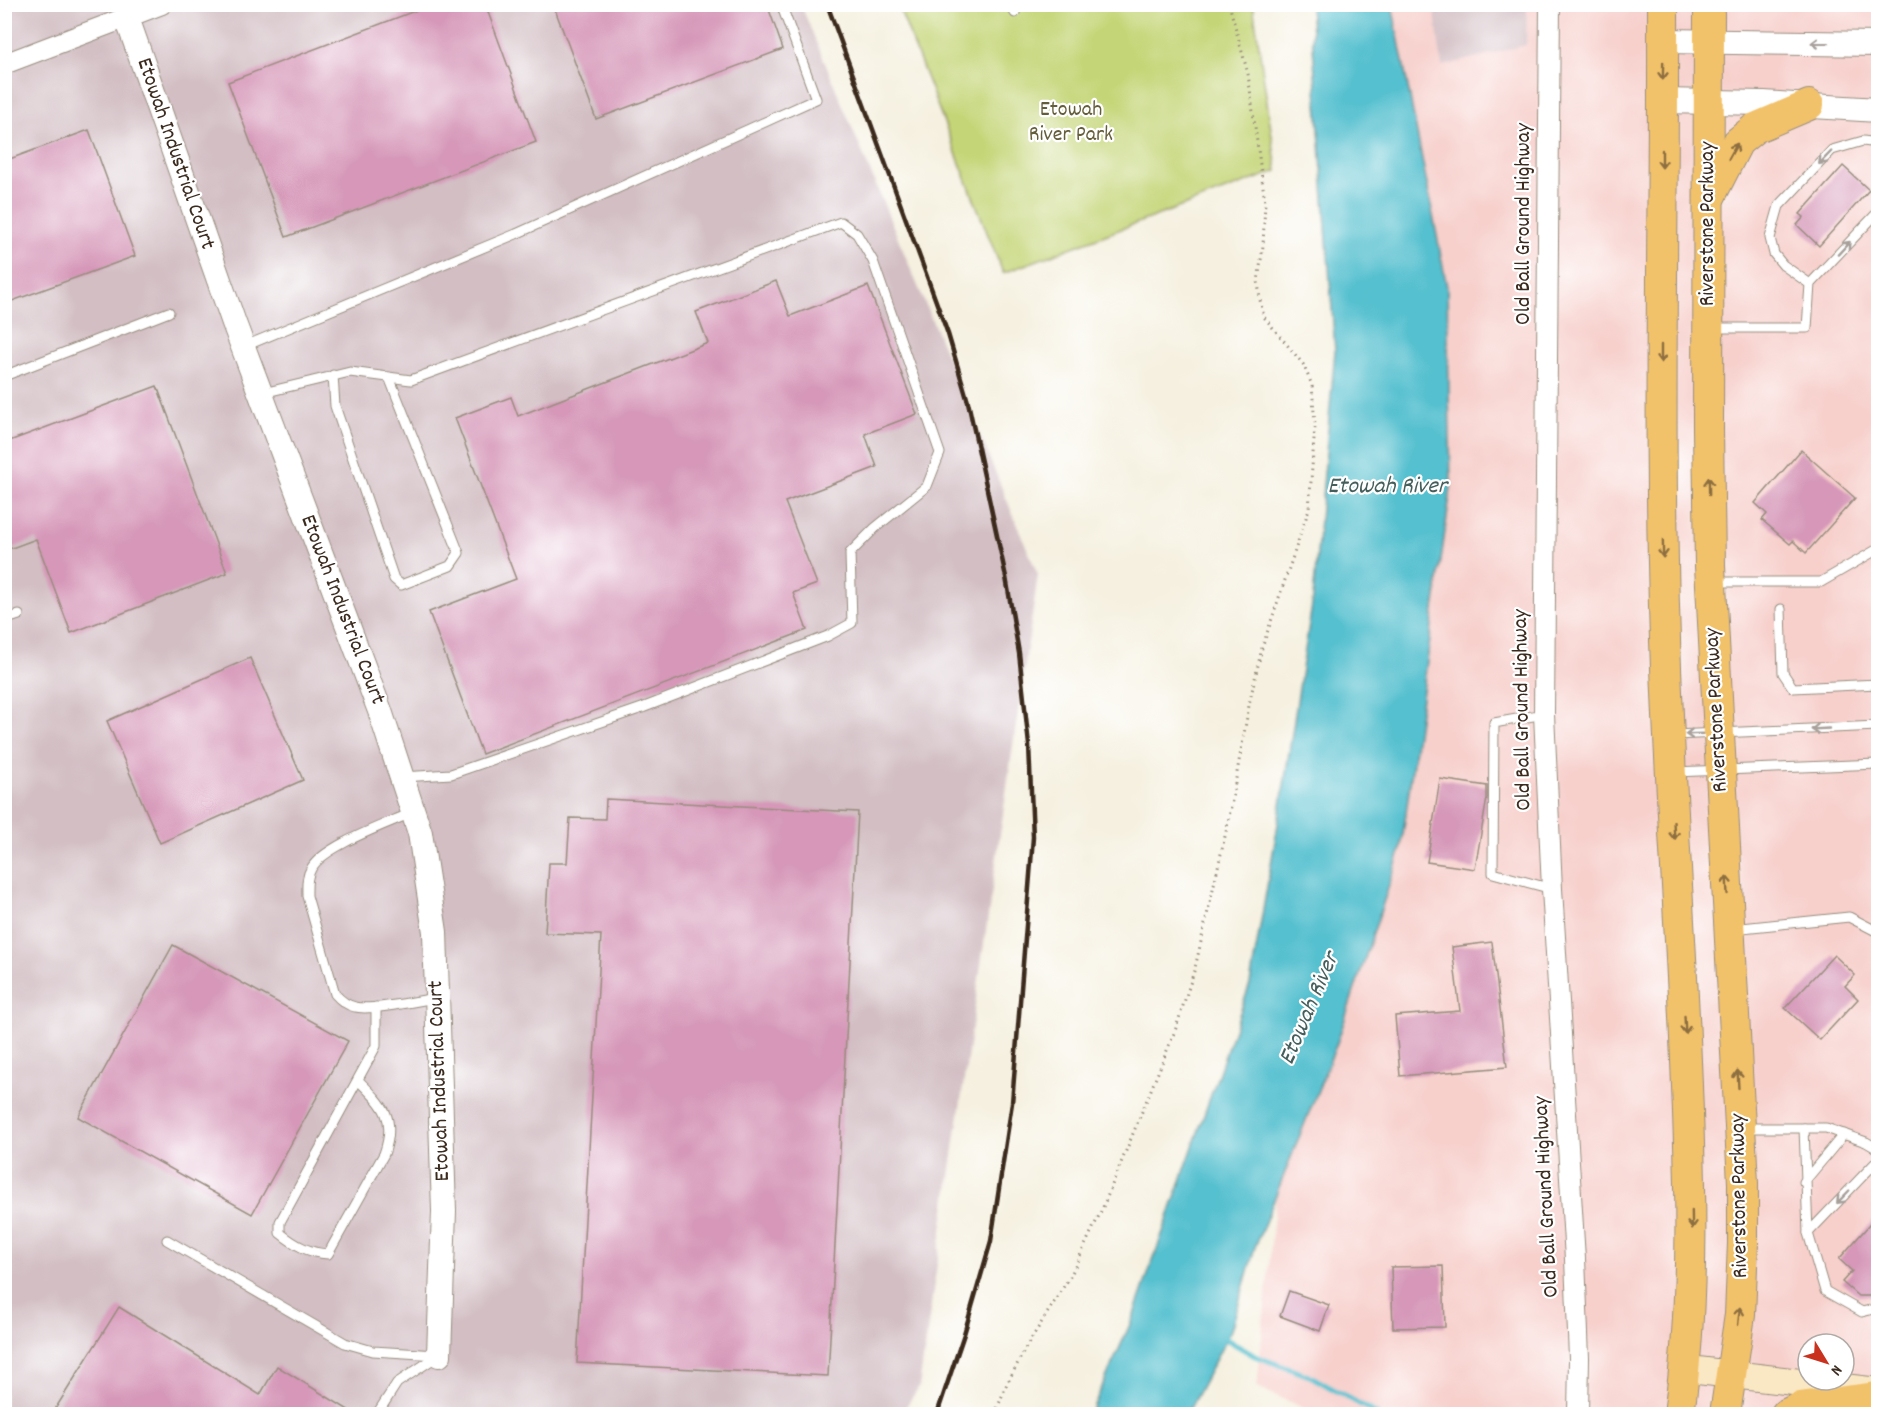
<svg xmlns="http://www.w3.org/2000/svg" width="1883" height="1419" font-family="Dekko,sans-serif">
<rect width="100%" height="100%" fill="#fff"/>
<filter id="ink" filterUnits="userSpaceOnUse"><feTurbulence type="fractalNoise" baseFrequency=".0167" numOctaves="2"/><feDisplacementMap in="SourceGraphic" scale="12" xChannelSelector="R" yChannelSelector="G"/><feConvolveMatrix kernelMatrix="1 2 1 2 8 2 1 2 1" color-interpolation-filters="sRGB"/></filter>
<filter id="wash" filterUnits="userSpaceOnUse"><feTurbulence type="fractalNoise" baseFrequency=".008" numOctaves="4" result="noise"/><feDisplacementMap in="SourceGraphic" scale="24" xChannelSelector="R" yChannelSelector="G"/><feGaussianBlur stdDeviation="1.35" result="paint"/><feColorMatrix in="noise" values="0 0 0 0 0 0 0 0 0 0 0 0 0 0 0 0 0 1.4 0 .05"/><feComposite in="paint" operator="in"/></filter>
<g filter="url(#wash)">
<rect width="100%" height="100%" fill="#f5f0df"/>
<path fill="#f7d0cc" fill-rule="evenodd" d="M1370,5H1878V1414H1316L1257,1387L1300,951ZM1808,1344H1844V1380H1808Z"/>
<g fill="#d2bec3">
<path d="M5,5H801L1038,575L919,1387L901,1414H5Z"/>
<path d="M1434,5H1527L1526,45L1442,66Z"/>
</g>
<path fill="#c4d577" stroke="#80804a" stroke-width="1.5" d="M898,5H1253L1277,171L1003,273Z"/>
<path fill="#54c0cf" stroke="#487576" stroke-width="1.5" d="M1310,5H1392L1447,287L1451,488L1401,849L1337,1043L1255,1247L1231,1330L1187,1414H1090L1132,1320L1250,984L1278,824L1313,598L1335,351Z"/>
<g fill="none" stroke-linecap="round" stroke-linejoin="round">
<path stroke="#54c0cf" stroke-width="5" d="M1226,1339L1255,1356L1312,1377L1377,1414"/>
</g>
<g id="blocks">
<g fill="#d697b8">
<path d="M433,4H485L536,142L286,237L228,82Z"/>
<path d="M553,4H767L783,49L596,119Z"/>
<path d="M89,130L135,256L4,304V161Z"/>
<path d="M1843,166L1869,190L1819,246L1797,225L1804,217L1800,214Z"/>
<path d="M776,281L790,316L868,286L917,414L865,434L877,467L785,502L817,584L793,593L807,630L482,754L429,612L516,579L455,418L511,397L518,416L708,343L696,312Z"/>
<path d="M157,386L227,573L71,633L36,539L4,551V443Z"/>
<path d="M1801,450L1855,498L1806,553L1793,541L1790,544L1762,520L1767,514L1755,503Z"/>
<path d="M250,658L303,780L160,843L107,721Z"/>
<path d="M1440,779L1487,786V798L1475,869L1427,862Z"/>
<path d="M606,799L858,812L828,1376L577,1363L601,935L545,933L549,863H567L570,818L605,819Z"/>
<path d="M1492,942L1507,1067L1400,1076L1395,1016L1460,1011L1452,947Z"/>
<path d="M173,945L348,1041L252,1214L78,1117Z"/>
<path d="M1834,955L1855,975L1845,986L1858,999L1820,1040L1785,1008Z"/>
<path d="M1878,1215V1296H1858L1842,1282L1852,1271L1839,1259Z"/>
<path d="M1443,1266L1445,1327L1393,1328L1391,1267Z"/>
<path d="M1289,1291L1329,1305L1320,1331L1280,1316Z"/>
<path d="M119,1307L260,1395L277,1366L355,1414H52Z"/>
</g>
</g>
</g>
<g filter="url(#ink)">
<use href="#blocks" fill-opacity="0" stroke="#988d7e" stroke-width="1.5"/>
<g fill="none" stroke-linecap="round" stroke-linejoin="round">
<g stroke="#988d7e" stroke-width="11">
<g id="service">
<path d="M1010,4L1015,13"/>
<path d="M1810,284L1783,265L1774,254L1770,238L1779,206L1832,150L1863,141L1878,143"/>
<path d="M1713,328H1807L1810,284L1878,212"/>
<path d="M245,346L516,234L816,99L781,4"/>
<path d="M333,375L335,406L394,579L401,585L450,566L459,553L389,377"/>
<path d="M4,376L169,312"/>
<path d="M263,393L350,372L411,380L841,222L857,234L873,261L940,453L927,486L875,528L850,553L852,623L828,636L642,708L451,774L402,777"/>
<path d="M1716,582H1821L1878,549"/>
<path d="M1781,609L1783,673L1793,688L1878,684"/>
<path d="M4,620L19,615"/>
<path d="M1544,714L1494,723L1493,873L1552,889"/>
<path d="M1674,735L1878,726"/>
<path d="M1674,772L1878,764"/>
<path d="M411,813C387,824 323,846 311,869C306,877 307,887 307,896L335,994C341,1001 346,1005 355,1007C370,1011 417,1001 435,998"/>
<path d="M1732,929L1849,917L1878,932"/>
<path d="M358,1080C383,1105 397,1117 384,1154L328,1254C309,1253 295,1245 280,1233V1222L376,1046V1007"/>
<path d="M1744,1128H1826L1866,1142L1878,1149"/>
<path d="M1804,1128L1808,1233L1825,1291L1862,1312L1878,1308"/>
<path d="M1804,1182L1844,1134"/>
<path d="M1808,1233L1878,1160"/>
<path d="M167,1240L345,1343L373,1351L437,1355"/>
<path d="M377,1414L397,1383L439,1355"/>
</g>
</g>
<g stroke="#988d7e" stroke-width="22">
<g id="minor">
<path d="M1550,4L1544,714L1552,889L1575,1259L1579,1358L1578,1414"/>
<path d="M4,64L162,4"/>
</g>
</g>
<g stroke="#988d7e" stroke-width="26">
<g id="tertiary">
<path d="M127,18L234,323L380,711L420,833L435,932L444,1211L439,1355"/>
<path d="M1663,41L1878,44"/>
<path d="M1663,101L1764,103L1878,110"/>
</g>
</g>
<g stroke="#988d7e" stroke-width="29">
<path id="secondary" d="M1685,1369L1874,1391"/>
</g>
<g stroke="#988d7e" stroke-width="32">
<g id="primary">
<path d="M1663,4C1664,234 1657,463 1667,692C1672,815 1681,938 1686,1061C1691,1179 1695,1297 1679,1414"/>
<path d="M1709,4L1708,430L1710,566L1743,1183V1243L1740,1315L1725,1414"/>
<path d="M1711,195L1738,142L1755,128L1809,105"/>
<path d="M1786,1414L1801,1407L1878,1397"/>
</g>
</g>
<path stroke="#988d7e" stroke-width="3" stroke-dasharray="1.5 4.5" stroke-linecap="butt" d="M995,1414L1006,1386L1025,1349L1071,1275L1103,1207L1175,1031L1195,968L1228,823L1250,700L1262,648L1309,509L1315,426L1312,385L1303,364L1264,317L1260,300L1258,281L1263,246L1265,202L1248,74L1229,4"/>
<use href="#service" stroke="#fff" stroke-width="9"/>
<use href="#minor" stroke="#fff" stroke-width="20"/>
<use href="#tertiary" stroke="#fff" stroke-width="24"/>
<use href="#secondary" stroke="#fae7c3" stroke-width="27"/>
<use href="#primary" stroke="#f2c26a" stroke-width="30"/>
<path stroke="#3b2a1e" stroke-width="4.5" d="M827,4L948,334L968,402L1006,577L1019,653L1029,745L1033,837L1012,1103L991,1241L964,1334L937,1414"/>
</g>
<defs><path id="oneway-shaft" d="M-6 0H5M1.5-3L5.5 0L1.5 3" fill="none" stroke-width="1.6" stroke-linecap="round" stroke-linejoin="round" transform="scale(1.5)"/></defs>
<g stroke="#a79f9a">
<use href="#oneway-shaft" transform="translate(1820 43) rotate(-179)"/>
<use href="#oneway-shaft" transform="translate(1825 158) rotate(134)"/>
<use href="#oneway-shaft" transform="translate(1844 248) rotate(-47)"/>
<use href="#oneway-shaft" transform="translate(1820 729) rotate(177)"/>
<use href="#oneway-shaft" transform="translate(1694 734) rotate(178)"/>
<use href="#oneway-shaft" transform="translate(1843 1197) rotate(134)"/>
</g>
<g stroke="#8d6e40">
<use href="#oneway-shaft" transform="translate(1663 71) rotate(91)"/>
<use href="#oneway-shaft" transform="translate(1733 151) rotate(-61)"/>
<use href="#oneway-shaft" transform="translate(1662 159) rotate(90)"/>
<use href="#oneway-shaft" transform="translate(1661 354) rotate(90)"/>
<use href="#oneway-shaft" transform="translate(1709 486) rotate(-91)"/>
<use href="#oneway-shaft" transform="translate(1663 549) rotate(89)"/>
<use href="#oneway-shaft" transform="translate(1674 831) rotate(87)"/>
<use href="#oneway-shaft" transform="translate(1727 885) rotate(-93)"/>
<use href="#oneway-shaft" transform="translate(1685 1025) rotate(87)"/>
<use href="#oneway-shaft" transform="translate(1738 1079) rotate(-93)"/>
<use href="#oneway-shaft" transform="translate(1692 1220) rotate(89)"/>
<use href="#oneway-shaft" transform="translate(1739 1316) rotate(-84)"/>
</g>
</g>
<g text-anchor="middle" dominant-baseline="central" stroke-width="4.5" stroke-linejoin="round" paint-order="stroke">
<g font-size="22" fill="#645d39" stroke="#fff">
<text x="1071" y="110">Etowah<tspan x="1071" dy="25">River Park</tspan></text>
</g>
<g font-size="22" fill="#3b2a1e" stroke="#fff">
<text transform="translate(175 154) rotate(71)">Etowah Industrial Court</text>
<text transform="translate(1524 224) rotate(-90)">Old Ball Ground Highway</text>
<text transform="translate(1708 224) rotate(-90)">Riverstone Parkway</text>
<text transform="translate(342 610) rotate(69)">Etowah Industrial Court</text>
<text transform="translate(1523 710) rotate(-91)">Old Ball Ground Highway</text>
<text transform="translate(1717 710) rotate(-93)">Riverstone Parkway</text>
<text transform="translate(440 1081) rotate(-92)">Etowah Industrial Court</text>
<text transform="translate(1740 1196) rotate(-91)">Riverstone Parkway</text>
<text transform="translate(1547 1197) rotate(-93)">Old Ball Ground Highway</text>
</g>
<g font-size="24" font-style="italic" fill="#445e5c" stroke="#fff">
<text x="1387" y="487">Etowah River</text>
<text transform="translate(1310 1009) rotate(-67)">Etowah River</text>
</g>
</g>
<rect width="1883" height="1419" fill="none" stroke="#fff" stroke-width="24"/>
<g transform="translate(1826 1362) rotate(128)"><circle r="28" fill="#ffffff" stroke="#b1aaa5" stroke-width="1.5"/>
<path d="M0-4.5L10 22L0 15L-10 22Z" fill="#c8321e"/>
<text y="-9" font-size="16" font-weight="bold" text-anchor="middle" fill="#3b2a1e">N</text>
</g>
</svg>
